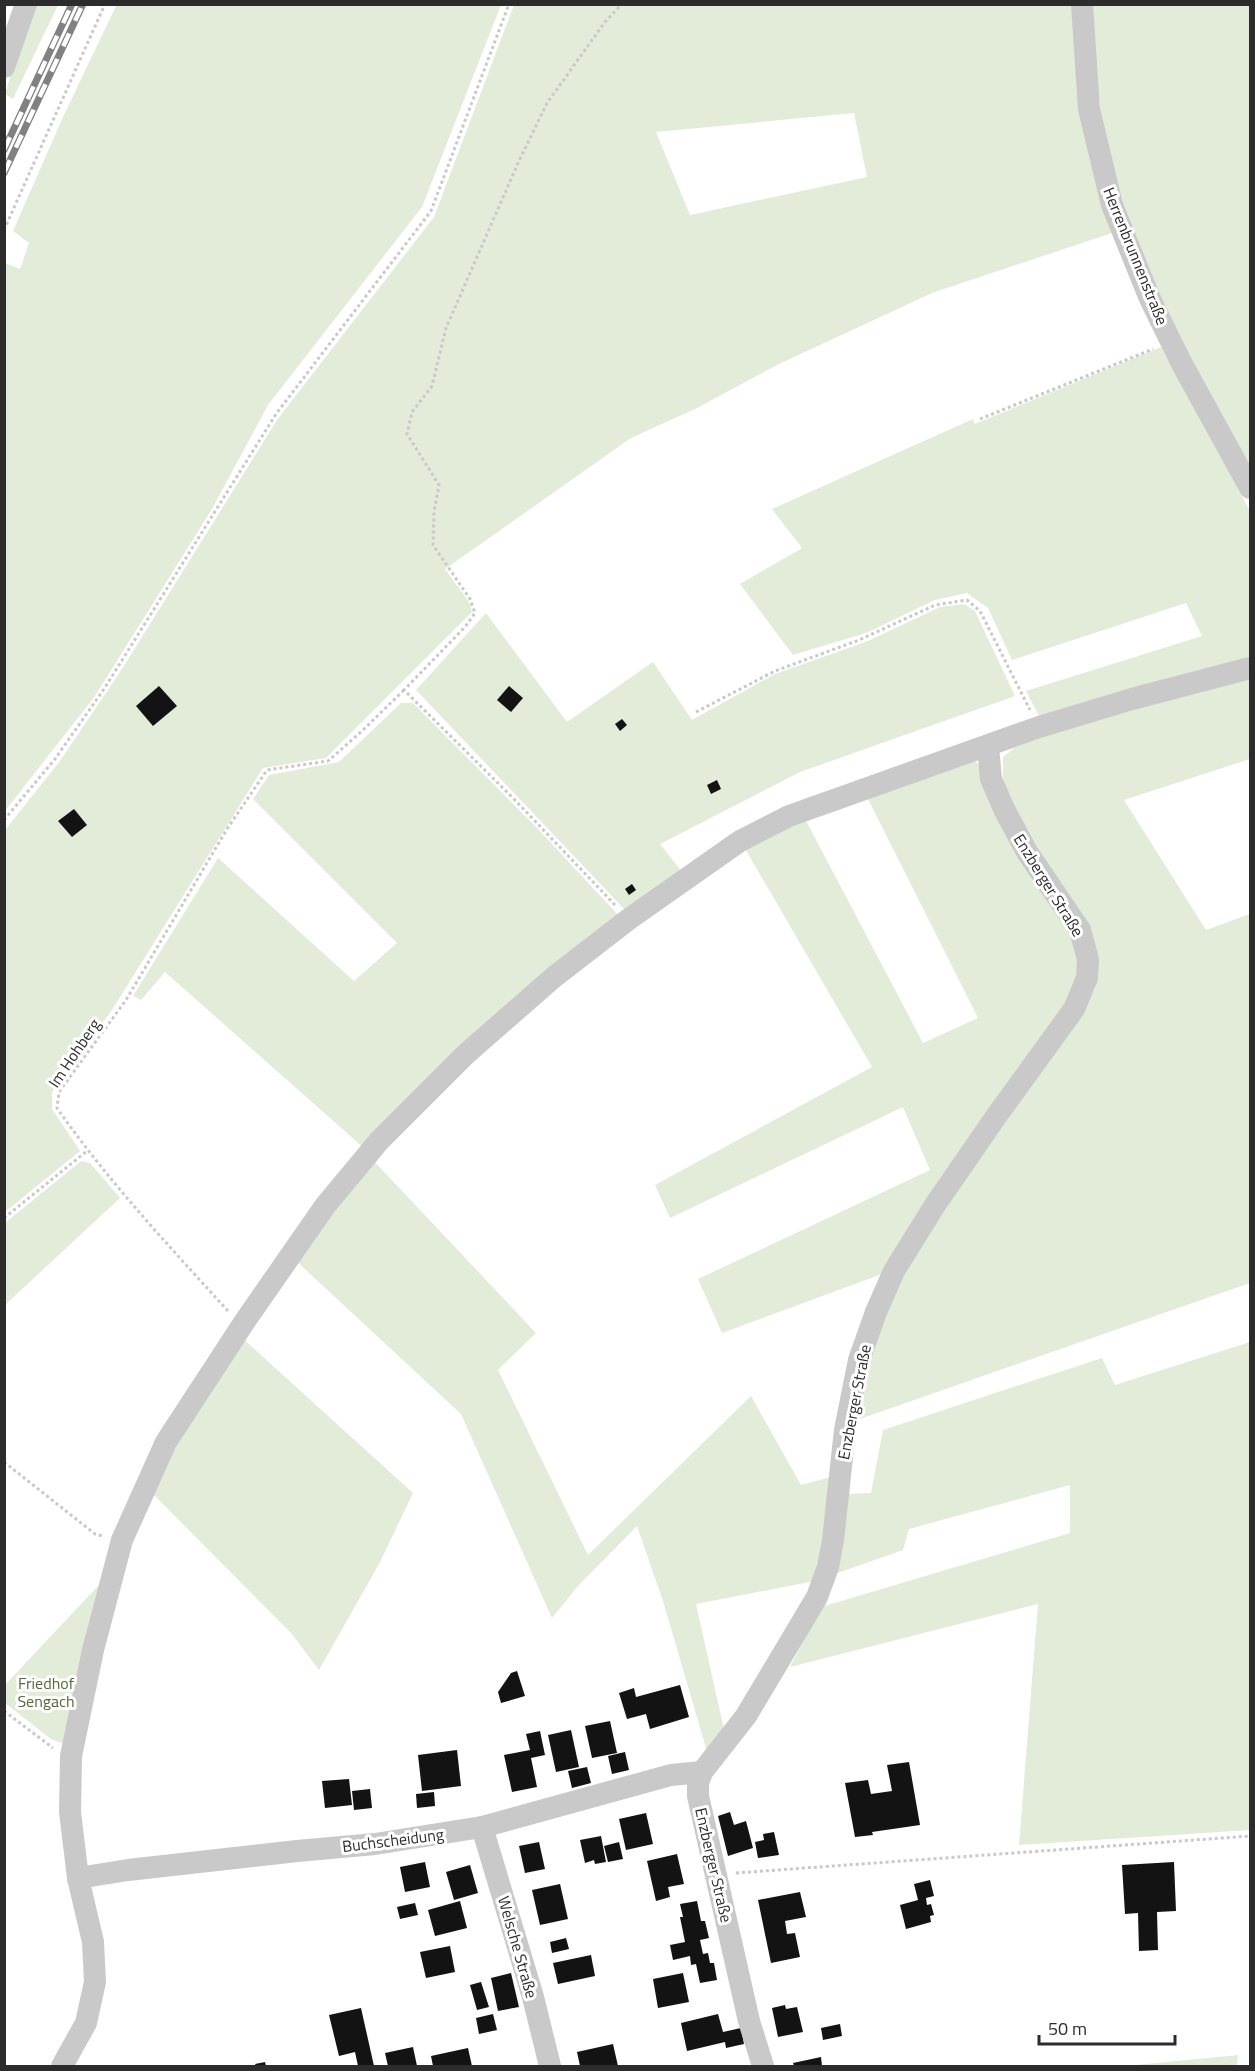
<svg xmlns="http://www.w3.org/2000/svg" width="1255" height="2071" font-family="'Titillium Web',sans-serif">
<rect width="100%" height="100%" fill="#fff"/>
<g fill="#e2ecd8" fill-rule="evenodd">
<path d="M117,4L501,5L422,207L268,405L212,509L95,696L5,811V263L20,269L29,243L13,231L63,117Z"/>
<path d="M32,5H58L13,99L5,94Z"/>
<path d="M514,5H1078L1118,231L932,293L779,364L697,408L631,438L445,569L469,602L472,612L326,758L263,768L112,1010L52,1092V1109L80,1151L5,1212V830L60,761L122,669L277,420L434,217ZM854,113L867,177L690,215L656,132Z"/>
<path d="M1088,5H1250V475L1237,452L1130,234L1102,122Z"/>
<path d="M1161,347L1250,511V658L1039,716L1026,691L1202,636L1186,603L1012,660L988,608L967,593L935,600L866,633L793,655L740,584L802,548L772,509L973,419L975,424Z"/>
<path d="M964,604L975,611L1015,696L800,772L660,844L683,873L626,911L416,690L486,613L567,722L653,662L692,720L775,674L868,641L940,607Z"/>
<path d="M1250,676V759L1124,800L1206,930L1250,914V1283L854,1421L875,1328L908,1258L1095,989L1099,956L1018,820L1003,784V757L1023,741Z"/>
<path d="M401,703H413L537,828L620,917L365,1149L165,972L141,1000L133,996L218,858L354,981L397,943L253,799L269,775L339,762Z"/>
<path d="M970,757L979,765L1078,950L1077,981L1062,1012L882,1274L722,1333L698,1279L930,1170L903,1107L670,1218L655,1185L872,1067L743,845L804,817L923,1043L978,1018L865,793Z"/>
<path d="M371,1158L536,1333L498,1370L588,1555L751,1396L801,1485L831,1477L824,1540L815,1581L696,1604L725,1734L708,1755L663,1601L637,1526L578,1586L552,1618L461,1414L294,1259Z"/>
<path d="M81,1161L90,1163L120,1198L5,1305V1223Z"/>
<path d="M241,1337L413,1493L379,1564L319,1670L291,1633L150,1491Z"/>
<path d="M1250,1342V1573H1249L1250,1830L1019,1845L1038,1604L790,1667L821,1607L1070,1533V1485L909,1529L903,1550L832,1575L848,1494L871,1493L883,1430L1102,1358L1115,1385Z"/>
<path d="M98,1586L101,1589L67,1745L51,1739L5,1703L4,1686Z"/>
<path d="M1238,2055L1237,2066H1125Z"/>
</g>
<g fill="#131313">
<path d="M159,686L177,706L153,726L136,706Z"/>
<path d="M509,686L523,698L511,712L497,700Z"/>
<path d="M622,719L627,725L620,731L615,724Z"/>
<path d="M717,780L721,789L711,794L707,785Z"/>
<path d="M74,809L87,825L72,837L58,821Z"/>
<path d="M632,884L636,890L629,895L625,889Z"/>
<path d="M517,1671L525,1696L501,1703L498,1692L511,1673Z"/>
<path d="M680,1685L689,1717L650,1729L646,1714L627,1719L619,1693L634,1688L636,1697Z"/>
<path d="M610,1721L617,1753L592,1758L585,1726Z"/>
<path d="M571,1730L579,1767L556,1772L548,1735Z"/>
<path d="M540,1731L545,1755L531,1758L537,1787L512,1792L504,1755L530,1750L526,1734Z"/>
<path d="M457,1750L461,1786L422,1791L418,1755Z"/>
<path d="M625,1752L629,1770L612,1774L608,1756Z"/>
<path d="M909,1762L920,1825L872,1832L873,1835L855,1837L845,1783L868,1780L871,1794L892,1791L887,1765Z"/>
<path d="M587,1767L591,1783L572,1788L568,1771Z"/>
<path d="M349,1779L352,1805L325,1808L322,1781Z"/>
<path d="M370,1789L372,1808L354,1810L352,1791Z"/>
<path d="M434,1792L435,1806L417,1808L416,1794Z"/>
<path d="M730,1812L734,1825L746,1821L753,1848L728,1856L718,1816Z"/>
<path d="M646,1813L653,1844L626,1850L619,1819Z"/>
<path d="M774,1832L779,1855L758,1858L755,1842L764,1840L763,1834Z"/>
<path d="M601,1836L606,1862L595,1864L594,1860L585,1863L580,1840Z"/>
<path d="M539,1842L545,1869L525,1873L519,1846Z"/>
<path d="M619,1842L623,1859L608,1862L604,1846Z"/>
<path d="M677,1854L684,1884L668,1887L670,1897L656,1901L647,1861Z"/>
<path d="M425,1862L430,1887L405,1892L400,1867Z"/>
<path d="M1174,1862L1176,1911L1157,1912L1158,1950L1139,1951L1138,1913L1125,1914L1122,1865Z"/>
<path d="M470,1865L478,1893L454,1900L446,1872Z"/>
<path d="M930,1880L934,1896L926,1898L927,1905L931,1904L934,1915L930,1916L931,1922L906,1929L900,1905L918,1900L914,1884Z"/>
<path d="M560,1884L568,1919L540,1925L532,1890Z"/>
<path d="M800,1892L806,1917L785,1921L787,1934L795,1933L800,1957L771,1963L758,1900Z"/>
<path d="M460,1901L467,1928L435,1936L428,1910Z"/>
<path d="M697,1901L701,1921H705L709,1938L700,1940L703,1954L708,1953L710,1963H714L717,1980L700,1983L696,1964L691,1965L690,1956L673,1960L670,1945L685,1942L680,1917H683L680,1904Z"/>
<path d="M415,1903L418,1915L400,1919L397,1907Z"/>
<path d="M566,1938L569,1949L552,1953L550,1942Z"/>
<path d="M450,1946L455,1972L426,1978L420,1952Z"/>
<path d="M591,1955L595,1976L558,1984L553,1963Z"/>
<path d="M511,1973L519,2007L498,2011L491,1978Z"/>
<path d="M683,1973L689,2002L658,2008L653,1979Z"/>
<path d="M481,1982L489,2007L477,2010L470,1985Z"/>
<path d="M785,2005L786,2009L797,2007L803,2032L778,2037L772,2008Z"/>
<path d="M361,2008L374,2066H358L355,2052L339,2056L329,2015Z"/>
<path d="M493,2014L497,2030L479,2034L476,2018Z"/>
<path d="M718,2014L723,2032L741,2028L744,2044L726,2048L725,2042L687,2051L681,2023Z"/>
<path d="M840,2024L842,2036L823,2040L821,2028Z"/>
<path d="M613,2044L618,2066H580L577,2052Z"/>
<path d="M413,2047L417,2066H388L385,2053Z"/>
<path d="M468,2048L472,2066H433L431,2056Z"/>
<path d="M821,2057L822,2066H794L793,2063Z"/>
<path d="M265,2062L266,2066H256L255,2064Z"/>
</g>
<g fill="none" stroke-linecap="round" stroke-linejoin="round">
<g stroke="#c9c9c9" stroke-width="3" stroke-dasharray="3 3" stroke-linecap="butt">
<path d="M4,230L105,4"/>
<path d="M980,419L1153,349"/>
<path d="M696,712L775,671L859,640L935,605L967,600L980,611L1030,710"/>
<path d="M4,820L55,759L104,689L276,414L431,211L509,4"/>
<path d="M615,905L514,799L404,690L465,627L475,613L470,599L433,545L434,512L439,485L407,434L412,412L432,386L446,328L518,163L547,103L605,22L622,4"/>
<path d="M4,1218L87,1151"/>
<path d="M228,1311C169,1246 108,1181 57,1108L59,1092L126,1000L227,829L267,770L328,761L362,731L404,690"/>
<path d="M4,1462L95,1534L103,1536"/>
<path d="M4,1711L53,1748"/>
<path d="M736,1873L1250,1836"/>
</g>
<g stroke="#c9c9c9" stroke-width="22">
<path d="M1082,4L1089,109L1112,205L1150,299L1182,364L1250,488"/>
<path d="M4,67L26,4"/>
<path d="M482,1827L533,1997L550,2066"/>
<path d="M78,1878L128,1870L297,1851L375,1844L482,1827L671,1775L702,1772"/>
<path d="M62,2066L86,2023L95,1982L93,1942L78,1878L70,1812L71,1756L93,1650L122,1540L166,1442L245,1321L325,1206L379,1141L466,1054L554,977L629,919L740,841L789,816L1039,727L1132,699L1250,668"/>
<path d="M763,2066L749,2021L698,1796V1783L702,1772L746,1716L817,1597L828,1567L833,1540L845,1430L859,1360L876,1312L894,1271L935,1205L995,1118L1074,1009L1087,978L1088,959L1080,930L1027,852L1004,809L991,779L988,746"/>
</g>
<g stroke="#818181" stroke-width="7">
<g id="rail">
<path d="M4,150L72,4"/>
<path d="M4,173L83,4"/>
</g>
</g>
<use href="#rail" stroke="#fff" stroke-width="4.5" stroke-dasharray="14" stroke-linecap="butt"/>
</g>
<g text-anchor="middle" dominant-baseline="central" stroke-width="6" stroke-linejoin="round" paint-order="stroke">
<g font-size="16" fill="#2c2c2c" stroke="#fff">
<text transform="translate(1136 256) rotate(68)">Herrenbrunnenstraße</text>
<text transform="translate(1049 885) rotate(58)">Enzberger Straße</text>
<text transform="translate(74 1053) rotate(-56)">Im Hohberg</text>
<text transform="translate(854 1402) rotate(-79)">Enzberger Straße</text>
<text transform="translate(393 1840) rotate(-7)">Buchscheidung</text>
<text transform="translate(714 1865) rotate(77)">Enzberger Straße</text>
<text transform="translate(518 1947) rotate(74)">Welsche Straße</text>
</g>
<g font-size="16" fill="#4e6c36" stroke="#fff">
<text x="46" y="1683">Friedhof<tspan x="46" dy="18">Sengach</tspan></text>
</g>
</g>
<rect width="1255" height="2071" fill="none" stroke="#2c2c2c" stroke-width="12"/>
<path d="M1039 2035v9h136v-9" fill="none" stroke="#2c2c2c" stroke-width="3"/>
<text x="1048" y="2035" font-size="18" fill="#2c2c2c" stroke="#ffffff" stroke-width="4.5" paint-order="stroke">50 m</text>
</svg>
